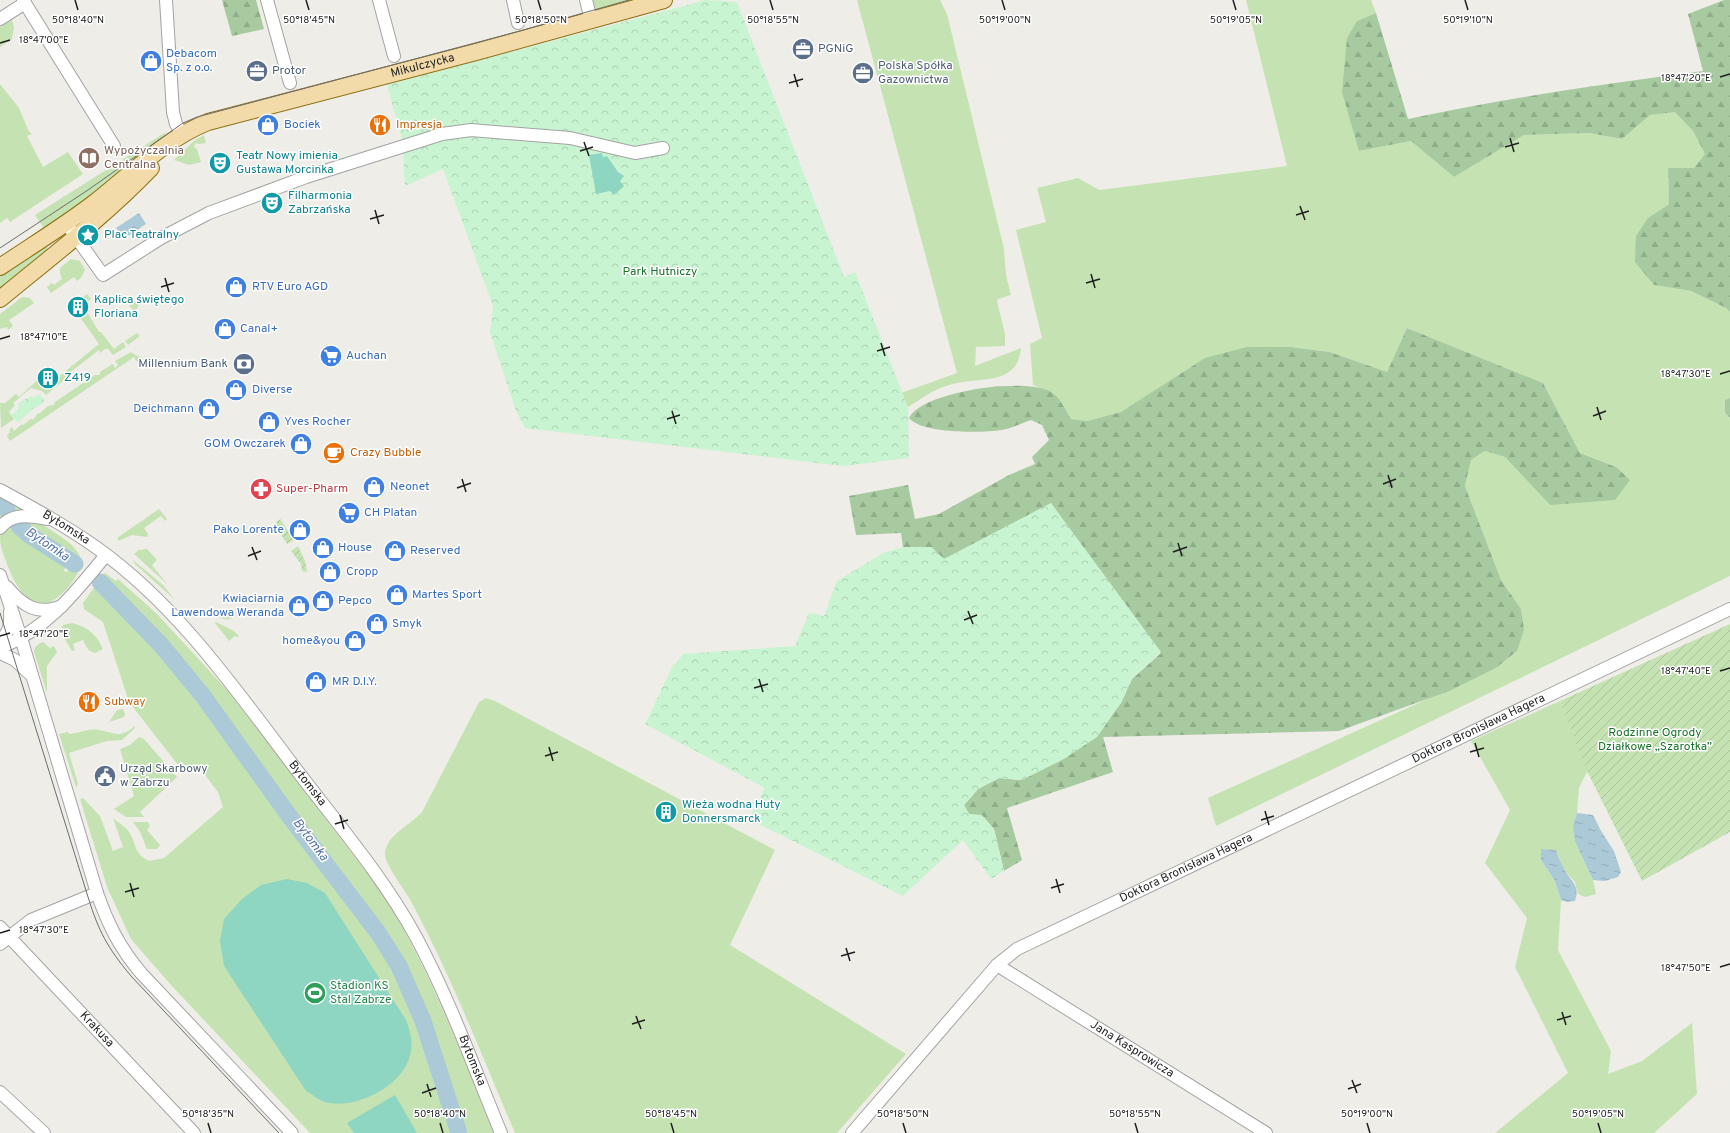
<svg xmlns="http://www.w3.org/2000/svg" width="1730" height="1133" font-family="Overpass,sans-serif">
<defs>
<pattern id="forest-firs" width="22" height="20" patternUnits="userSpaceOnUse"><rect width="22" height="20" fill="#a7caa0"/><path d="M5 1l3.5 6h-7zM16 11l3.5 6h-7z" fill="#8fad89"/></pattern>
<pattern id="park-crowns" width="20" height="18" patternUnits="userSpaceOnUse"><rect width="20" height="18" fill="#c9f4d1"/><path d="M2 6a3 3 0 1 1 6 0M12 15a3 3 0 1 1 6 0" fill="none" stroke="#acd1b3"/></pattern>
<pattern id="garden-furrows" width="10" height="10" patternUnits="userSpaceOnUse"><rect width="10" height="10" fill="#c5e3b2"/><path d="M-1 1l2-2M0 10L10 0M9 11l2-2" fill="none" stroke="#a9c299"/></pattern>
<pattern id="water-ripples" width="26" height="14" patternUnits="userSpaceOnUse"><rect width="26" height="14" fill="#acc9d8"/><path d="M2 4q2-2 4 0t4 0M15 11q2-2 4 0t4 0" fill="none" stroke="#94acb9"/></pattern>
</defs>
<rect width="100%" height="100%" fill="#efede7"/>
<g fill="#c5e3b2" fill-rule="evenodd">
<path d="M589,0H639L595,12Z"/>
<path d="M857,0H940L947,14L1004,249L1006,275L1011,295L998,299L997,301L1005,334V346L976,347L975,366L1021,348C1018,388 976,376 949,385C934,389 921,399 908,407L901,393L957,373Z"/>
<path d="M1246,0H1371L1376,13L1357,21L1359,151L1411,141L1454,177L1524,135L1589,133L1622,139L1650,115L1675,111L1693,131L1705,154L1694,168H1668L1669,204L1648,218L1654,285L1691,291L1726,308L1730,312V398L1725,400V413L1730,418V576L1216,826L1208,798L1496,668L1517,651L1521,609L1501,580L1465,486L1471,460L1485,451L1505,457L1550,505L1616,467L1580,453L1543,383L1407,328L1387,372L1330,352L1291,347H1247L1150,395L1121,412L1087,421L1071,419L1054,393L1033,385L1030,344L1042,338L1016,230L1046,222L1037,188L1078,178L1099,190L1287,166Z"/>
<path d="M12,20L14,27L12,39L0,47V27Z"/>
<path d="M0,84L19,108L28,130L32,134L27,136L43,167L68,152L83,174L10,222L7,218L0,223Z"/>
<path d="M166,132L163,139L84,204L45,230L35,215Z"/>
<path d="M204,135L206,143L199,144L196,143L194,147L197,149L201,162L189,165L174,160L195,140Z"/>
<path d="M45,244L50,252L0,292V273Z"/>
<path d="M71,259L80,261L85,270L81,278L77,281L74,277L51,293L47,287L52,283L54,285L62,279L60,273V268Z"/>
<path d="M87,294L91,299L83,305L99,332H101L114,349L123,342L126,347L113,355L108,349H105L100,353L99,350L68,374L69,376L46,395L42,391L31,388L13,403L15,405L9,412L14,419L1,428L0,403H5L16,394L19,397L40,378L47,386L99,344L72,306Z"/>
<path d="M22,297L30,298L34,303L9,320L13,326L8,330L7,327L0,329V314Z"/>
<path d="M136,302L139,305L136,310L138,316L129,305Z"/>
<path d="M137,333L140,336L128,345L125,341Z"/>
<path d="M131,352L139,357L140,356L142,360L137,362L134,357L10,441L7,436L10,432L9,430L12,427L14,431L22,424L23,425L32,418L33,420L38,413L39,414L48,406L54,405L55,402L95,375H100V372L113,364L115,368L118,365L115,361Z"/>
<path d="M0,497L22,508V510L9,513L0,519Z"/>
<path d="M159,509L167,519L165,521L161,516L144,528L148,534L147,537L132,535L119,541L117,538Z"/>
<path d="M14,522C21,522 29,521 35,522C43,524 51,530 57,534C80,549 90,560 70,585C40,622 20,598 7,564C4,556 0,546 0,537C2,530 8,526 14,522ZM22,524L31,531L72,556L74,553L72,545L74,554L73,556L79,560L72,569L69,567L67,572L64,571L66,565L24,536L16,529Z"/>
<path d="M147,549L157,560L152,565L167,584L134,554L139,550Z"/>
<path d="M133,560L163,585L175,600L135,564Z"/>
<path d="M105,573L116,581L118,579L157,614L228,691L377,886C428,962 459,1049 494,1133H465L438,1048L415,986L381,929L313,841L180,663L159,636L101,577Z"/>
<path d="M96,585L113,601L166,662L253,775L392,964L416,1018L454,1133H310L171,985L131,939L107,887L80,799L83,798L100,816L113,851L123,847L113,818L127,829L132,837L137,851L142,857L149,861L164,858L223,807L218,792L201,770H182L129,702L103,622L84,609L83,603Z"/>
<path d="M232,610L236,616C227,622 223,619 214,615L219,611L223,616Z"/>
<path d="M216,622L234,631L239,636L237,637L235,636L229,641L215,623Z"/>
<path d="M72,623C88,627 97,635 103,649L95,653C87,651 86,646 83,640L73,644L75,650L72,651L60,631L63,625Z"/>
<path d="M43,642L50,648L54,646L57,652L47,666V693L34,652L35,647L40,643Z"/>
<path d="M486,698L495,701L775,850L730,945L906,1054L837,1133H515C482,1056 452,978 413,905C407,892 386,867 385,855C385,835 411,825 422,812L479,702Z"/>
<path d="M1560,701L1589,768L1579,788L1577,813L1573,825L1581,853L1593,880L1596,894L1585,897L1578,894L1575,882L1564,870L1556,850L1541,860L1555,881L1561,900L1558,950L1611,1051L1608,1074L1642,1061L1692,1023L1697,1094L1654,1133H1495L1568,1073L1515,967L1527,918L1485,863L1510,810L1471,741Z"/>
<path d="M123,709L125,714L124,717L109,722L117,710Z"/>
<path d="M135,726V728L122,740L107,741L69,753L78,784L76,787L59,734L67,732L70,734C78,733 91,728 99,730C116,733 119,739 135,726Z"/>
<path d="M139,737L144,739L177,777L140,812L144,817H126L114,809L134,796L120,749L130,745Z"/>
<path d="M133,822H148L150,826L147,830L160,845L157,849H147L140,832Z"/>
</g>
<g fill="url(#forest-firs)">
<path d="M222,0H256L264,29L232,36Z"/>
<path d="M1724,0H1730V312L1726,308L1691,291L1654,285L1635,262L1636,236L1648,218L1669,204L1668,168H1694L1705,154L1693,131L1675,112L1650,115L1622,139L1589,133L1524,135L1454,177L1411,141L1359,151L1342,92L1347,38L1357,21L1376,13L1408,119C1505,98 1604,84 1703,71L1688,14Z"/>
<path d="M1407,328L1543,383L1580,453L1616,467L1630,480L1615,500L1550,505L1505,457L1485,451L1471,460L1465,486L1501,580L1521,609L1524,630L1517,651L1496,668L1449,691L1339,731L1103,737L1113,772L1007,808L1022,860L1004,871L994,829L969,814L964,805L978,789L999,778L1022,780L1121,703L1132,679L1161,653L961,551L944,559L931,547H903L901,533L856,535L849,496L908,485L915,519L939,514L1009,475L1035,464L1032,457L1049,440L1042,425L1031,420C1022,423 1012,428 1002,430C980,433 923,434 909,418C922,391 1030,376 1053,393C1060,398 1066,411 1071,419L1087,421L1121,412L1205,358L1247,347H1291L1330,352L1387,372Z"/>
<path d="M1730,398V418L1725,413V400Z"/>
</g>
<g fill="url(#park-crowns)">
<path d="M706,0L737,2L844,277L855,272L908,407L909,458L843,466L525,428L516,411L490,332L493,306L443,169L405,186L402,139L387,85Z"/>
<path d="M40,394L45,402L34,408L18,422L11,415L18,410L19,403L31,396L33,398Z"/>
<path d="M1051,503L1161,652L1132,679L1121,703L1097,737L1064,759L1022,780L999,778L978,789L964,805L969,814L982,815L994,829L1004,871L991,879L963,840L903,896L749,819L765,788L645,724L674,663L676,664L683,654L795,646L809,613L824,616L837,581L883,553L903,547H931L944,559Z"/>
</g>
<g fill="url(#garden-furrows)">
<path d="M280,519L294,540L287,544L274,524Z"/>
<path d="M298,546L305,561L307,572L302,571L301,564L291,551Z"/>
<path d="M1730,624V832L1642,881L1587,771L1560,701Z"/>
</g>
<g fill="#8ed5c2">
<path d="M602,153L603,157L607,156L618,172L624,176L620,181L624,186L614,195L610,191L596,194L589,155Z"/>
<path d="M287,879L307,883L325,893L406,1020C411,1033 414,1045 409,1059C399,1088 354,1110 325,1102C318,1100 312,1094 306,1091L224,966L220,941L224,919L242,899L261,885Z"/>
<path d="M395,1095L417,1133H354L347,1123Z"/>
</g>
<g fill="url(#water-ripples)">
<path d="M139,213L146,224L123,239L116,228Z"/>
<path d="M1577,813L1593,815L1601,831L1614,851L1621,872L1618,877L1605,881L1593,880L1575,841L1573,825Z"/>
<path d="M1541,849L1556,850C1558,856 1561,863 1564,869C1570,880 1581,886 1575,901L1567,902L1561,900L1555,881L1541,860Z"/>
</g>
<g fill="none" stroke-linecap="round" stroke-linejoin="round">
<g stroke="#acc9d8" stroke-width="17">
<path d="M4,506L7,510"/>
<path d="M19,526L28,534L75,564"/>
<path d="M100,582L162,646L203,696L290,817L379,934L399,966L423,1021L459,1133"/>
</g>
<g stroke="#a3a3a3" stroke-width="14">
<g id="minor">
<path d="M23,0L114,146"/>
<path d="M166,0L173,112L176,124L183,135"/>
<path d="M267,0L290,83"/>
<path d="M379,0L394,56"/>
<path d="M513,0L518,23"/>
<path d="M586,0L591,20"/>
<path d="M0,19L25,3"/>
<path d="M66,223L103,275L161,238L209,213L306,177L442,134L471,130L570,138L635,153L663,148"/>
<path id="s1" d="M0,490C33,508 66,526 97,548C181,608 240,696 302,777C342,829 385,880 416,937C450,1000 474,1068 501,1133"/>
<path d="M0,528C12,512 30,516 48,519"/>
<path d="M0,575L21,638L97,893C108,924 119,947 141,973L292,1133"/>
<path d="M7,587C23,606 37,616 62,606"/>
<path d="M0,641C9,633 11,624 10,612"/>
<path d="M0,648C48,628 74,594 106,555"/>
<path d="M0,653L15,660L30,674"/>
<path id="s2" d="M0,927L194,1133"/>
<path d="M0,944L31,920L97,893"/>
<path id="s3" d="M997,965L1266,1133"/>
<path d="M0,1092L44,1133"/>
<path id="s4" d="M852,1133L997,965L1017,949L1730,609"/>
</g>
</g>
<g stroke="#8a7010" stroke-width="18">
<g id="major">
<path id="s5" d="M0,267C31,246 64,226 94,203C130,175 165,139 208,122L476,52L664,0"/>
<path d="M0,299C51,257 105,216 151,168"/>
</g>
</g>
<use href="#minor" stroke="#fff" stroke-width="12"/>
<use href="#major" stroke="#f2dba9" stroke-width="16"/>
<g stroke="#6d6d6d" stroke-width="1">
<path d="M0,248L88,190L183,123L197,117L520,31L629,0"/>
<path d="M0,613L88,897C99,932 107,947 131,976L279,1133"/>
</g>
</g>
<path fill="none" stroke="#1f1f1f" stroke-width="1.5" d="M75,0L78,10M306,0L309,10M538,0L541,10M770,0L773,10M1002,0L1005,10M1233,0L1236,10M1465,0L1468,10M0,43L10,40M794,74L798,87M1720,77L1730,74M789,83L803,79M1510,138L1514,152M584,142L589,156M1505,147L1519,143M580,151L593,147M1300,206L1305,220M375,210L379,224M1296,215L1309,211M370,219L384,215M1091,274L1095,288M165,278L169,292M1086,283L1100,279M161,287L174,283M0,339L10,336M881,343L885,356M877,351L890,347M1720,374L1730,371M1597,407L1601,420M672,411L676,424M1593,416L1606,411M667,419L680,415M1388,475L1392,488M462,479L466,492M1383,484L1396,479M457,488L471,483M1178,543L1182,556M252,547L257,560M1173,552L1187,547M248,556L261,551M968,611L973,624M964,620L977,615M0,636L10,633M1720,671L1730,668M759,679L763,692M754,688L768,684M1475,743L1479,757M549,747L553,761M1470,752L1484,748M545,756L558,752M1265,811L1269,825M340,815L344,829M1261,820L1274,816M335,824L348,820M1056,879L1060,893M130,883L134,897M1051,888L1064,884M125,892L139,888M0,933L10,930M846,948L850,961M841,956L855,952M1720,967L1730,964M1562,1012L1566,1025M636,1016L641,1029M1557,1020L1571,1016M632,1024L645,1020M1352,1080L1357,1093M427,1084L431,1097M1348,1089L1361,1084M422,1093L436,1088M208,1123L211,1133M440,1123L443,1133M671,1123L674,1133M903,1123L906,1133M1135,1123L1138,1133M1367,1123L1370,1133M1598,1123L1601,1133"/>
<defs>
<g id="office-disc" transform="scale(1.15)"><circle r="9.5" fill="#5c6f8a" stroke="#fff"/><path d="M-6-3h4V-5.5h4V-3h4V5H-6ZM-1-4.5V-3h2v-1.5ZM-6 0V1H6V0Z" fill="#fff"/></g>
<g id="shop-disc" transform="scale(1.15)"><circle r="9.5" fill="#3f7fe0" stroke="#fff"/><path d="M-5-2.5h2.3a2.7 3.5 0 0 1 5.4 0H5L5.5 6h-11ZM-1.5-2.5h3a1.5 2.3 0 0 0-3 0Z" fill="#fff"/></g>
<g id="restaurant-disc" transform="scale(1.15)"><circle r="9.5" fill="#e8710a" stroke="#fff"/><path d="M-5-6h1v4h1v-4h1v4h1v-4h1v5L-1.5 .5V6h-2V.5L-5-1ZM5-6V6H3V1.5H1.5Q1.5-4 5-6Z" fill="#fff"/></g>
<g id="library-disc" transform="scale(1.15)"><circle r="9.5" fill="#8d6e63" stroke="#fff"/><path d="M-6-4Q-3-5.5-.7-3.5V5Q-3 3-6 4ZM6-4Q3-5.5 .7-3.5V5Q3 3 6 4Z" fill="#fff"/></g>
<g id="theatre-disc" transform="scale(1.15)"><circle r="9.5" fill="#0f9aa8" stroke="#fff"/><path d="M-5-5.5Q0-4 5-5.5V0Q5 5 0 6Q-5 5-5 0ZM-3.3-2.5H-1v1.5H-3.3ZM1-2.5H3.3v1.5H1ZM-2.8 1Q0 5.5 2.8 1Z" fill="#fff"/></g>
<g id="sight-disc" transform="scale(1.15)"><circle r="9.5" fill="#0f9aa8" stroke="#fff"/><path d="M0-6L1.8-2.2L6-1.7L2.9 1.2L3.7 5.4L0 3.3L-3.7 5.4L-2.9 1.2L-6-1.7L-1.8-2.2Z" fill="#fff"/></g>
<g id="building-disc" transform="scale(1.15)"><circle r="9.5" fill="#0f9aa8" stroke="#fff"/><path d="M-4-6H4V6H1V3H-1V6H-4ZM-2.5-4.3h1.7v1.8h-1.7ZM.8-4.3h1.7v1.8H.8ZM-2.5-1h1.7V.8h-1.7ZM.8-1h1.7V.8H.8Z" fill="#fff"/></g>
<g id="supermarket-disc" transform="scale(1.15)"><circle r="9.5" fill="#3f7fe0" stroke="#fff"/><path d="M-6-5.5h2.5l.6 2H6L4.5 2H-2.5L-4.4-4H-6ZM-1.5 3.2a1.3 1.3 0 1 0 .1 0ZM3 3.2a1.3 1.3 0 1 0 .1 0Z" fill="#fff"/></g>
<g id="bank-disc" transform="scale(1.15)"><circle r="9.5" fill="#5c6f8a" stroke="#fff"/><path d="M-6-4H6V4H-6ZM0-2.3a2.3 2.3 0 1 0 0 4.6a2.3 2.3 0 1 0 0-4.6Z" fill="#fff"/></g>
<g id="cafe-disc" transform="scale(1.15)"><circle r="9.5" fill="#e8710a" stroke="#fff"/><path d="M-5.5-4.5H6V0H3Q3 3.5 0 3.5H-2.5Q-5.5 3.5-5.5 0ZM3-3.2v2h1.7v-2ZM-6 4.5H4V6H-6Z" fill="#fff"/></g>
<g id="pharmacy-disc" transform="scale(1.15)"><circle r="9.5" fill="#e0444e" stroke="#fff"/><path d="M-2-6h4v4h4v4h-4v4h-4v-4h-4v-4h4Z" fill="#fff"/></g>
<g id="civic-disc" transform="scale(1.15)"><circle r="9.5" fill="#5c6f8a" stroke="#fff"/><path d="M-.6-6.5H3V-4.5H.6V-3L4-1V1h2V6H-6V1h2V-1L-.6-3ZM-1.2 2.5V6h2.4V2.5Z" fill="#fff"/></g>
<g id="stadium-disc" transform="scale(1.15)"><circle r="9.5" fill="#2e9e5b" stroke="#fff"/><path d="M0-5a6.5 5 0 1 0 0 10a6.5 5 0 1 0 0-10ZM-3.5-1.8h7v3.6h-7Z" fill="#fff"/></g>
</defs>
<g fill-rule="evenodd">
<use href="#office-disc" x="803" y="49"/>
<use href="#shop-disc" x="151" y="61"/>
<use href="#office-disc" x="257" y="71"/>
<use href="#office-disc" x="863" y="73"/>
<use href="#shop-disc" x="268" y="125"/>
<use href="#restaurant-disc" x="380" y="125"/>
<use href="#library-disc" x="89" y="158"/>
<use href="#theatre-disc" x="220" y="163"/>
<use href="#theatre-disc" x="272" y="203"/>
<use href="#sight-disc" x="88" y="235"/>
<use href="#shop-disc" x="236" y="287"/>
<use href="#building-disc" x="78" y="307"/>
<use href="#shop-disc" x="225" y="329"/>
<use href="#supermarket-disc" x="331" y="356"/>
<use href="#bank-disc" x="244" y="364"/>
<use href="#building-disc" x="48" y="378"/>
<use href="#shop-disc" x="236" y="390"/>
<use href="#shop-disc" x="209" y="409"/>
<use href="#shop-disc" x="269" y="422"/>
<use href="#shop-disc" x="301" y="444"/>
<use href="#cafe-disc" x="334" y="453"/>
<use href="#shop-disc" x="374" y="487"/>
<use href="#pharmacy-disc" x="261" y="489"/>
<use href="#supermarket-disc" x="349" y="513"/>
<use href="#shop-disc" x="300" y="530"/>
<use href="#shop-disc" x="323" y="548"/>
<use href="#shop-disc" x="395" y="551"/>
<use href="#shop-disc" x="330" y="572"/>
<use href="#shop-disc" x="397" y="595"/>
<use href="#shop-disc" x="323" y="601"/>
<use href="#shop-disc" x="299" y="606"/>
<use href="#shop-disc" x="377" y="624"/>
<use href="#shop-disc" x="355" y="641"/>
<use href="#shop-disc" x="316" y="682"/>
<use href="#restaurant-disc" x="89" y="702"/>
<use href="#civic-disc" x="105" y="776"/>
<use href="#building-disc" x="666" y="812"/>
<use href="#stadium-disc" x="315" y="993"/>
</g>
<g text-anchor="middle" dominant-baseline="central" stroke-width="3" stroke-linejoin="round" paint-order="stroke">
<g font-size="12" fill="#4e5e75" stroke="#fff" text-anchor="start">
<text x="818" y="49">PGNiG</text>
<text x="878" y="66">Polska Spółka<tspan x="878" dy="14">Gazownictwa</tspan></text>
<text x="272" y="71">Protor</text>
<text x="228" y="364" text-anchor="end">Millennium Bank</text>
<text x="120" y="769">Urząd Skarbowy<tspan x="120" dy="14">w Zabrzu</tspan></text>
</g>
<g font-size="12" fill="#366cbe" stroke="#fff" text-anchor="start">
<text x="166" y="54">Debacom<tspan x="166" dy="14">Sp. z o.o.</tspan></text>
<text x="284" y="125">Bociek</text>
<text x="252" y="287">RTV Euro AGD</text>
<text x="240" y="329">Canal+</text>
<text x="346" y="356">Auchan</text>
<text x="252" y="390">Diverse</text>
<text x="194" y="409" text-anchor="end">Deichmann</text>
<text x="284" y="422">Yves Rocher</text>
<text x="286" y="444" text-anchor="end">GOM Owczarek</text>
<text x="390" y="487">Neonet</text>
<text x="364" y="513">CH Platan</text>
<text x="284" y="530" text-anchor="end">Pako Lorente</text>
<text x="338" y="548">House</text>
<text x="410" y="551">Reserved</text>
<text x="346" y="572">Cropp</text>
<text x="412" y="595">Martes Sport</text>
<text x="284" y="599" text-anchor="end">Kwiaciarnia<tspan x="284" dy="14">Lawendowa Weranda</tspan></text>
<text x="338" y="601">Pepco</text>
<text x="392" y="624">Smyk</text>
<text x="340" y="641" text-anchor="end">home&amp;you</text>
<text x="332" y="682">MR D.I.Y.</text>
</g>
<g font-size="12" fill="#1f1f1f" stroke="#fff">
<text stroke="none"><textPath href="#s5" startOffset="476">Mikulczycka</textPath></text>
<text stroke="none"><textPath href="#s1" startOffset="76">Bytomska</textPath></text>
<text stroke="none"><textPath href="#s4" startOffset="759">Doktora Bronisława Hagera</textPath></text>
<text stroke="none"><textPath href="#s1" startOffset="430">Bytomska</textPath></text>
<text stroke="none"><textPath href="#s4" startOffset="435">Doktora Bronisława Hagera</textPath></text>
<text stroke="none"><textPath href="#s2" startOffset="141">Krakusa</textPath></text>
<text stroke="none"><textPath href="#s3" startOffset="159">Jana Kasprowicza</textPath></text>
<text stroke="none"><textPath href="#s1" startOffset="754">Bytomska</textPath></text>
</g>
<g font-size="12" fill="#c56008" stroke="#fff" text-anchor="start">
<text x="396" y="125">Impresja</text>
<text x="350" y="453">Crazy Bubble</text>
<text x="104" y="702">Subway</text>
</g>
<g font-size="12" fill="#785e54" stroke="#fff" text-anchor="start">
<text x="104" y="151">Wypożyczalnia<tspan x="104" dy="14">Centralna</tspan></text>
</g>
<g font-size="12" fill="#0d838f" stroke="#fff" text-anchor="start">
<text x="236" y="156">Teatr Nowy imienia<tspan x="236" dy="14">Gustawa Morcinka</tspan></text>
<text x="288" y="196">Filharmonia<tspan x="288" dy="14">Zabrzańska</tspan></text>
<text x="104" y="235">Plac Teatralny</text>
<text x="94" y="300">Kaplica świętego<tspan x="94" dy="14">Floriana</tspan></text>
<text x="64" y="378">Z419</text>
<text x="682" y="805">Wieża wodna Huty<tspan x="682" dy="14">Donnersmarck</tspan></text>
</g>
<g font-size="12" fill="#18732a" stroke="#fff">
<text x="660" y="272">Park Hutniczy</text>
<text x="1655" y="733">Rodzinne Ogrody<tspan x="1655" dy="14">Działkowe „Szarotka”</tspan></text>
</g>
<g font-size="12" fill="#be3a42" stroke="#fff" text-anchor="start">
<text x="276" y="489">Super-Pharm</text>
</g>
<g font-size="12" fill="#27864d" stroke="#fff" text-anchor="start">
<text x="330" y="986">Stadion KS<tspan x="330" dy="14">Stal Zabrze</tspan></text>
</g>
<g font-size="13" font-style="italic" fill="#5674a5" stroke="#fff">
<text transform="translate(47 545) rotate(34)">Bytomka</text>
<text transform="translate(310 840) rotate(53)">Bytomka</text>
</g>
</g>
<g font-size="10" text-anchor="middle" fill="#1f1f1f" stroke="#fff" stroke-width="3" stroke-linejoin="round" paint-order="stroke">
<text x="78" y="23">50°18'40"N</text>
<text x="309" y="23">50°18'45"N</text>
<text x="541" y="23">50°18'50"N</text>
<text x="773" y="23">50°18'55"N</text>
<text x="1005" y="23">50°19'00"N</text>
<text x="1236" y="23">50°19'05"N</text>
<text x="1468" y="23">50°19'10"N</text>
<text x="44" y="43">18°47'00"E</text>
<text x="1686" y="81">18°47'20"E</text>
<text x="44" y="340">18°47'10"E</text>
<text x="1686" y="377">18°47'30"E</text>
<text x="44" y="637">18°47'20"E</text>
<text x="1686" y="674">18°47'40"E</text>
<text x="44" y="933">18°47'30"E</text>
<text x="1686" y="971">18°47'50"E</text>
<text x="208" y="1117">50°18'35"N</text>
<text x="440" y="1117">50°18'40"N</text>
<text x="671" y="1117">50°18'45"N</text>
<text x="903" y="1117">50°18'50"N</text>
<text x="1135" y="1117">50°18'55"N</text>
<text x="1367" y="1117">50°19'00"N</text>
<text x="1598" y="1117">50°19'05"N</text>
</g>
</svg>
